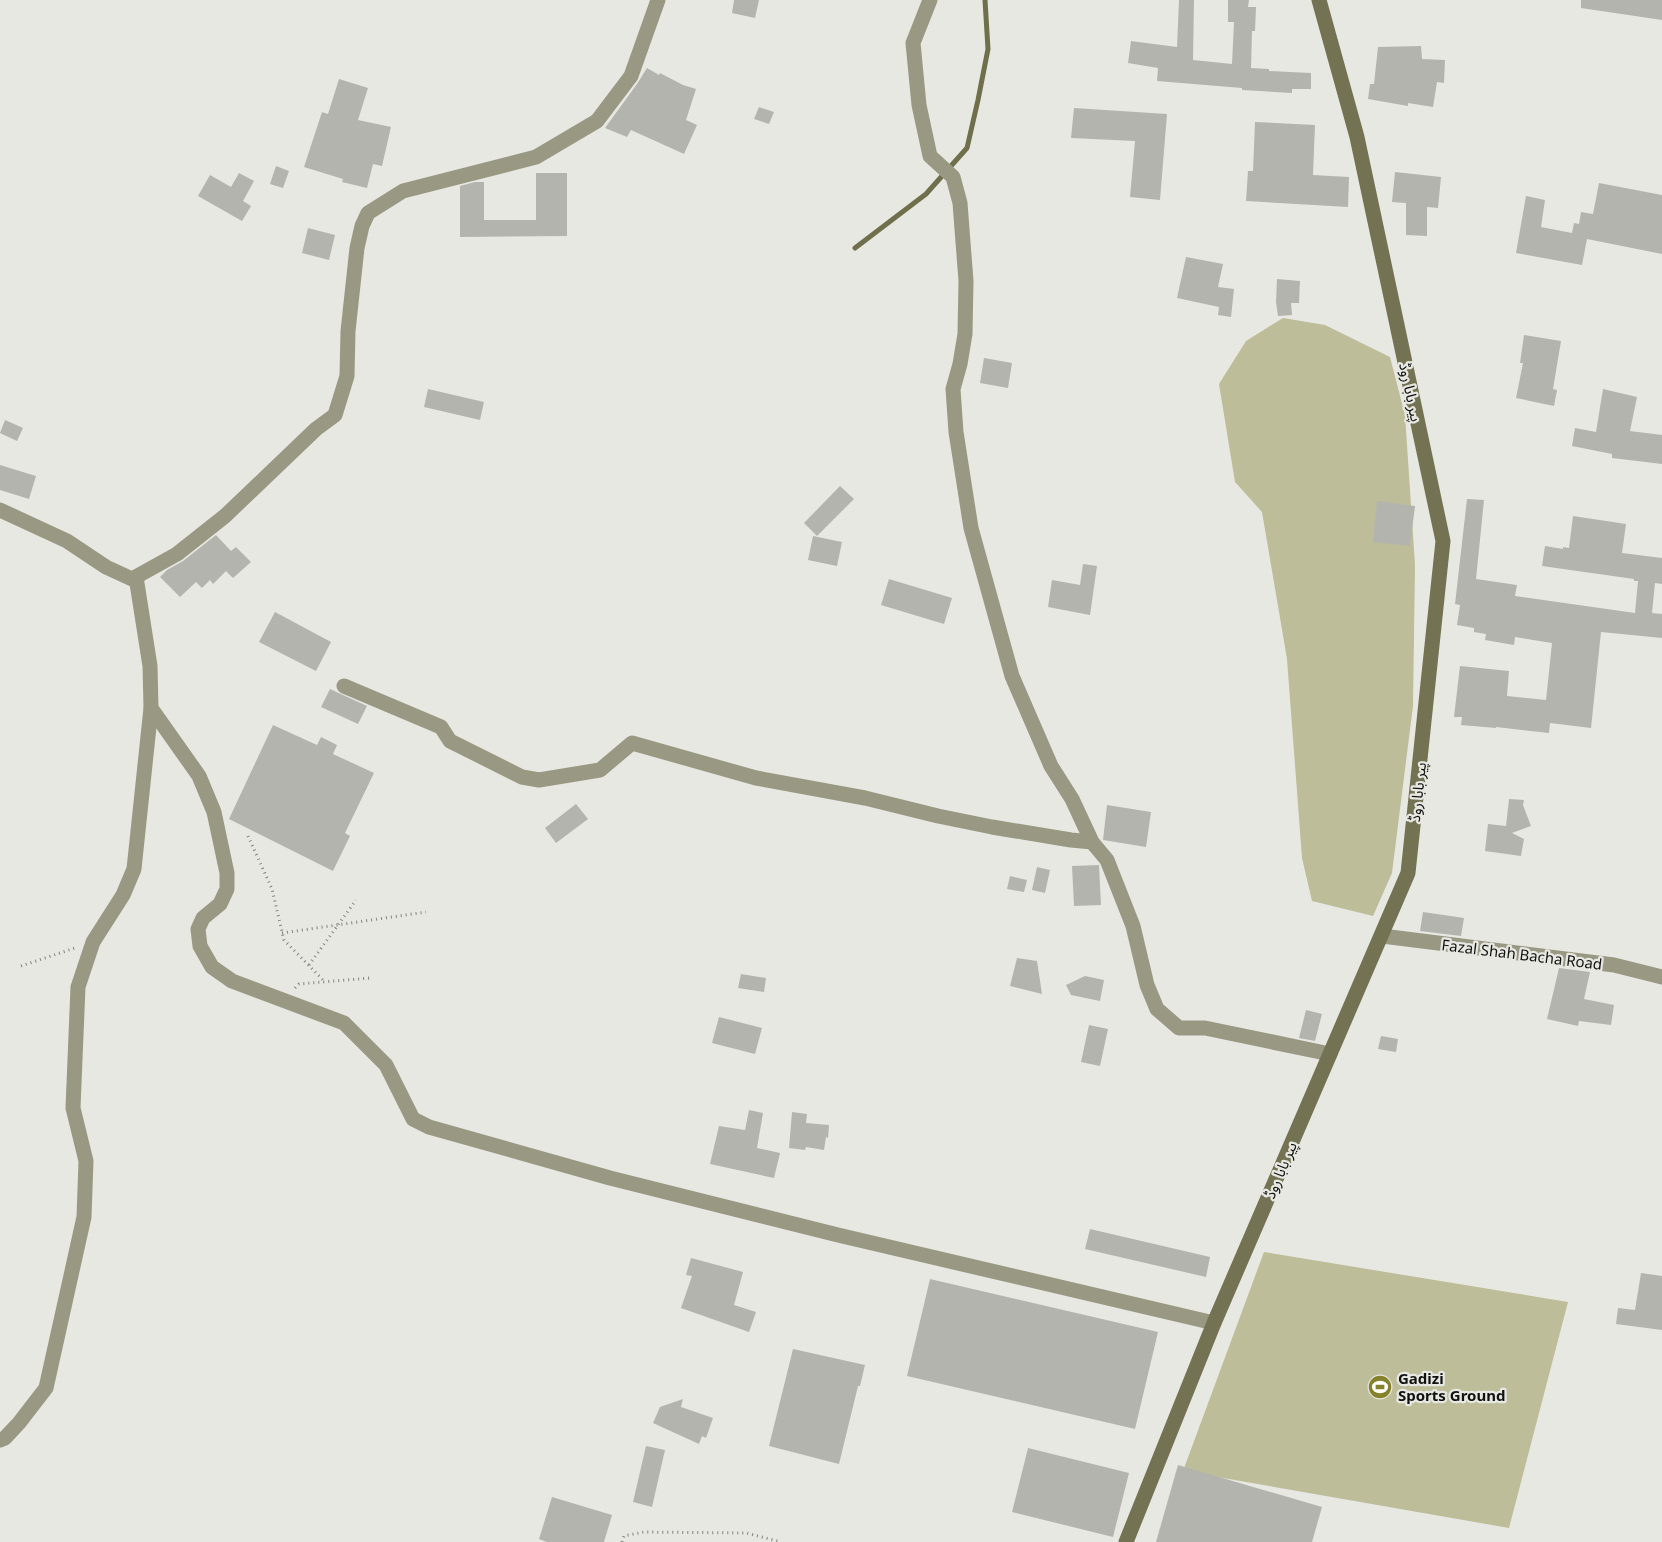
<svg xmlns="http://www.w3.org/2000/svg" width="1662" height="1542" font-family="'Noto Sans','Noto Sans Arabic',sans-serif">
<rect width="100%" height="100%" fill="#e8e8e3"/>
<g fill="#bdbd99">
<path d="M1283,318L1325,325L1390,357L1405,415L1415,565L1413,706L1392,873L1373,916L1312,901L1302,858L1287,659L1262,512L1235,482L1219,384L1246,341Z"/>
<path d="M1264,1252L1568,1302L1509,1528L1183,1471Z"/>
</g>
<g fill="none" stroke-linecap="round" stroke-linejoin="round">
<path stroke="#706f4c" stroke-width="5" d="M855,248L926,194L967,148L978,100L988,49L985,0"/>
</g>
<g fill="#b4b4af">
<path d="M734,0H759L755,18L732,13Z"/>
<path d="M1179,0H1194L1193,60L1232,64L1234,22H1228V0H1249L1248,7H1256L1255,31H1252L1251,68L1269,69V71L1311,73V89H1292V93L1242,90V88L1157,81L1158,68L1128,63L1131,41L1177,47Z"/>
<path d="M1581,0H1662V20L1581,8Z"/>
<path d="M1421,46L1422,59L1445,60L1444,83L1437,82L1433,107L1408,103V106L1368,99L1370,84H1374L1378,47Z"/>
<path d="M647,68L659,75L660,73L683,85L696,89L686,120L697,125L684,154L631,130L627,137L605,128L637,84Z"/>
<path d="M339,79L368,88L358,120L391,127L382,166L373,164L367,188L342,182L343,179L304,167L322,112L328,114Z"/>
<path d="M759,107L774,112L769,124L754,119Z"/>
<path d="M1074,108L1167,114L1160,200L1130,197L1135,141L1071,138Z"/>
<path d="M1255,122L1315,125L1313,175L1349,177L1348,207L1246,201L1248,171H1253Z"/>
<path d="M276,166L289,171L283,188L270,184Z"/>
<path d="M1395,172L1441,177L1438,208L1427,207V236L1406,235V203L1392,202Z"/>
<path d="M239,173L254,181L243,201L251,206L242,221L198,196L210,175L231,187Z"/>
<path d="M536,173H567V236L460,237V186L475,182H484V220H536Z"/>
<path d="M1599,183L1662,195V254L1587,239L1582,265L1516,253L1526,196L1545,200L1541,227L1572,233L1574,223L1579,224L1581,212L1593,214Z"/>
<path d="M308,228L335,235L329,260L302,253Z"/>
<path d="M1186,257L1223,264L1218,287L1234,289L1231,317L1218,315L1219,307L1177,298Z"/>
<path d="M1277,279L1300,281L1299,303H1291L1292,315L1278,316L1276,302Z"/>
<path d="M1524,335L1561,341L1553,389L1557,390L1554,406L1516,398L1523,363H1520Z"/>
<path d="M984,358L1012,363L1008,388L980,383Z"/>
<path d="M428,389L484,402L480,420L424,407Z"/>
<path d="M1603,389L1637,397L1630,431L1662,435V464L1612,458V454L1572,446L1575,428L1596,432Z"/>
<path d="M5,420L23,428L17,441L0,433Z"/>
<path d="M0,465L36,476L29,499L0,490Z"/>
<path d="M840,486L854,499L817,536L804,523Z"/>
<path d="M1467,499L1484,500L1476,579L1517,585L1515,596L1635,613L1638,581H1634V579L1542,566L1545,546L1563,549V547L1569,548L1573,516L1626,524L1622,553L1662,558V584L1655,583L1652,613L1662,614V638L1601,632L1591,728L1550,723L1549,733L1496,727V728L1461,725L1462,717H1454L1460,666L1509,671L1507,696L1546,700L1552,643L1515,637L1514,645L1485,640L1486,634L1474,632V628L1457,625L1460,605L1455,604Z"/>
<path d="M1377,501L1415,506L1410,546L1373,542Z"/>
<path d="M216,535L231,551L236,547L251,562L233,578L226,571L213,584L210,580L202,588L196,582L180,597L160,577L167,570L183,561Z"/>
<path d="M813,536L842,542L837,566L808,560Z"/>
<path d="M1083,564L1097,566L1090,615L1048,607L1052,580L1080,585Z"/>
<path d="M889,579L952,598L944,624L881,605Z"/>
<path d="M275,612L331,642L316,671L259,642Z"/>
<path d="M330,689L367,706L358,724L321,707Z"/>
<path d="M273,725L317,745L321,737L337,745L333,754L374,773L345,833L350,836L333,871L229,819Z"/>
<path d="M1509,799L1524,800L1523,805L1531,826L1512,833L1524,839L1521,856L1485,851L1488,824L1506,826Z"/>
<path d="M576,804L588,819L556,843L545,828Z"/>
<path d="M1107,805L1151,812L1146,847L1103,840Z"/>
<path d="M1099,865L1101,905L1074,906L1072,866Z"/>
<path d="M1037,867L1050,870L1045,893L1032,890Z"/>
<path d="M1010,876L1027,880L1024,892L1007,889Z"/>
<path d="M1423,912L1464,918L1461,936L1420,931Z"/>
<path d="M1017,958L1037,961L1042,994L1010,986Z"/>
<path d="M1559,968L1590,972L1584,999L1614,1005L1611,1025L1579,1021L1578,1026L1547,1019Z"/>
<path d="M741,974L766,978L764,992L738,988Z"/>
<path d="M1085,976L1104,980L1100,1001L1071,995L1066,985Z"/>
<path d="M1306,1010L1322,1014L1315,1041L1299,1038Z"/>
<path d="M719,1017L762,1028L755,1054L712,1043Z"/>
<path d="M1089,1025L1108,1029L1100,1066L1081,1062Z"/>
<path d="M1381,1036L1398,1039L1396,1052L1378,1049Z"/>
<path d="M749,1110L763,1113L757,1148L780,1153L774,1178L710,1164L719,1126L745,1130Z"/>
<path d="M792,1112L807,1114L806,1123L829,1125L828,1138L826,1137L824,1150L806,1147L805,1150L789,1148Z"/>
<path d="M1090,1229L1210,1257L1206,1277L1085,1249Z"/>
<path d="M691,1258L743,1272L734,1305L756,1312L749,1332L681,1308L692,1276L686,1275Z"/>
<path d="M1641,1273L1662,1276V1330L1616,1324L1618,1308L1635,1310Z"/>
<path d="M930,1279L1158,1332L1135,1429L907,1376Z"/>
<path d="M793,1349L865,1365L860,1386H858L839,1464L769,1446Z"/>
<path d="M683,1399L681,1407L713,1418L706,1438L702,1436L699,1444L653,1423L660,1407Z"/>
<path d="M646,1446L665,1450L652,1507L633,1502Z"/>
<path d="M1028,1448L1129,1473L1113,1537L1012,1512Z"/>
<path d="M1178,1465L1322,1507L1312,1542H1156Z"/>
<path d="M552,1497L612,1515L604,1542H547L539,1539Z"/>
</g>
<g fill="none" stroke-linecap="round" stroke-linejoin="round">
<g stroke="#82827f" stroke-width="3" stroke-dasharray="1 4" stroke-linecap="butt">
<path d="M248,836L272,889L284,940L325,982"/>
<path d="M282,933L426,912"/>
<path d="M309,965L356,900"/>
<path d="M21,966L75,948"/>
<path d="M295,988L299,984L370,978"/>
<path d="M622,1542L624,1536L644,1532L746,1533L781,1542"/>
</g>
<g stroke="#999983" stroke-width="15">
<path d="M930,0L913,43L919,105L930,156L953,177L960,203L966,281L965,334L960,364L953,389L956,432L971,528L1012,676L1051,766L1072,799L1092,842L1107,860L1133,926L1147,985L1157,1009L1179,1028H1205L1330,1054"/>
<path d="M0,510L67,541L106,567L132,579L177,554L225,516L316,429L335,415L347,376L348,331L357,248L362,226L368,213L403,191L536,157L597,121L631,76L658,0"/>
<path d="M136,577L150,666L151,708L199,776L214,812L227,873V889L220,904L203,918L198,929L200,946L212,967L232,981L344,1023L386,1065L413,1119L429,1127L610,1178L838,1235L1214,1323"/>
<path d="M344,686L441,727L450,741L522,777L539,780L600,770L632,743L756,778L865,798L938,816L992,827L1071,840L1092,842"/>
<path d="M1382,936L1614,965L1662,977"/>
<path d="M0,1440L5,1438L19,1423L46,1388L84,1217L86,1161L73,1108L78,987L93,942L123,895L134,869L151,708"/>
</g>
<path stroke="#737353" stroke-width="15" d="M1126,1542L1214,1323L1408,873L1443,541L1357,137L1319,0"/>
</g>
<defs>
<g id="stadium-disc" transform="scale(1.25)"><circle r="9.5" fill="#86822b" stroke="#e8e8e3"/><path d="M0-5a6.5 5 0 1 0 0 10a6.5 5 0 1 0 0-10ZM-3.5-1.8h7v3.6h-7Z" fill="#fff"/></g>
</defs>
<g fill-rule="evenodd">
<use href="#stadium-disc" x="1380" y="1387"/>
</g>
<g text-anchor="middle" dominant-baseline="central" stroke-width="4.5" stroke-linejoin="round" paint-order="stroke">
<g font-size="15" fill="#111110" stroke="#e8e8e3">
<text transform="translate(1411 392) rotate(78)">پیر بابا روڈ</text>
<text transform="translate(1417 792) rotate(-84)">پیر بابا روڈ</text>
<text transform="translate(1522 954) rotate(7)">Fazal Shah Bacha Road</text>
<text transform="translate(1280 1170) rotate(-67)">پیر بابا روڈ</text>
</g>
<g font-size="15" font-weight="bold" fill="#111110" stroke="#e8e8e3" text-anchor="start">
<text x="1398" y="1378">Gadizi<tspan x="1398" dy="17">Sports Ground</tspan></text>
</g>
</g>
</svg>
